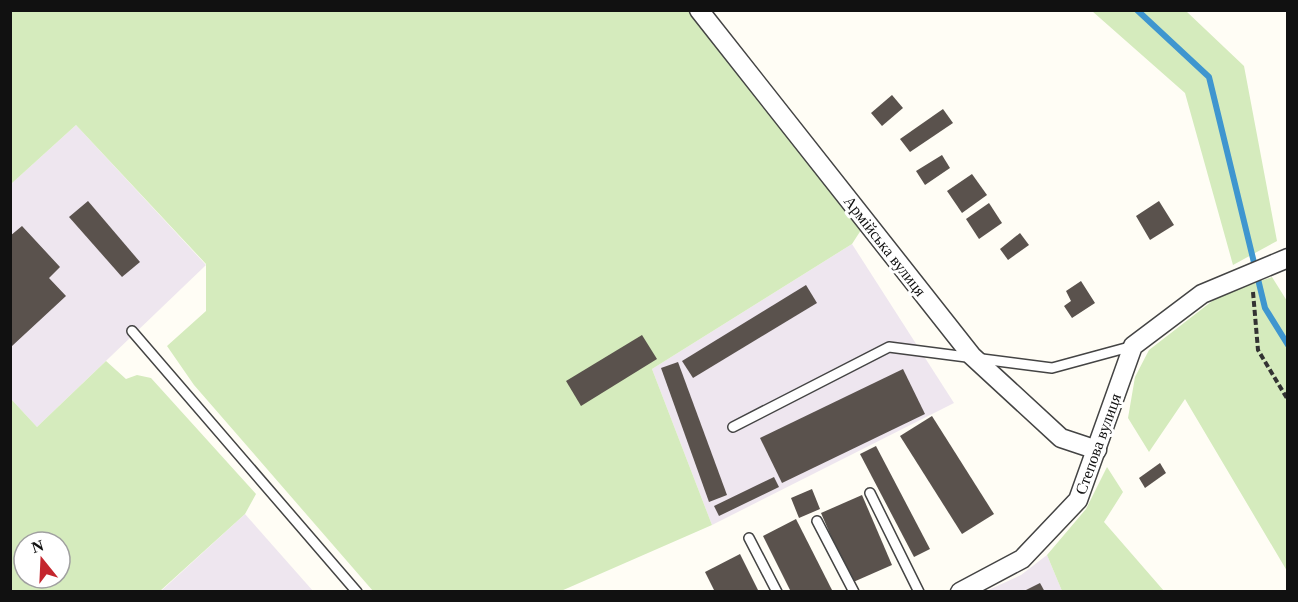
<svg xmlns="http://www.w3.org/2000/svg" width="1298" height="602" font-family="Georgia,serif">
<rect width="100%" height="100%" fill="#fffdf5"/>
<g fill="#eee6ef">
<path d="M76,125L206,265L37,427L11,399V184Z"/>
<path d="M852,244L954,403L712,525L652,369Z"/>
<path d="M245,514L313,591H161Z"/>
<path d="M1047,555L1062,591L984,592L1021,575Z"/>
</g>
<g fill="#d5ebbd" fill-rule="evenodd">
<path d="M11,11H692L863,227L852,244L652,369L712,525L561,591H373L194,385L167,346L206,311V264L76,125L11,184Z"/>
<path d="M1092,11H1186L1244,66L1277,241L1233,265L1185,93Z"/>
<path d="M1272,277L1287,301V571L1185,399L1149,452L1128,418L1135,377L1149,350L1220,295Z"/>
<path d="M106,361L126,379L137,375L151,378L256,494L245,514L160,591H11V399L37,427ZM24,542H60V578H24Z"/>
<path d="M1107,467L1123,492L1104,522L1164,591H1062L1047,555L1086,509Z"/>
</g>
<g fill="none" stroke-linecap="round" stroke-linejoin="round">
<path stroke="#3f96cf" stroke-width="6" d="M1137,10L1209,77L1265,308L1288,345"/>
</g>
<g fill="#5a524d">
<path d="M892,95L903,108L882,126L871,113Z"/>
<path d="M943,109L953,123L910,152L900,139Z"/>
<path d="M942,155L950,168L925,185L916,171Z"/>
<path d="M972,174L987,195L962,213L947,191Z"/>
<path d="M88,201L140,262L122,277L69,217Z"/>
<path d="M1159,201L1174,225L1150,240L1136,216Z"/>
<path d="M989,203L1002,223L979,239L966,219Z"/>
<path d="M22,226L60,267L49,278L66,296L12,346L10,236Z"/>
<path d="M1020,233L1029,245L1008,260L1000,249Z"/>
<path d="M1081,281L1095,303L1072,318L1064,306L1071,301L1066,291Z"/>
<path d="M806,285L817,303L693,378L682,361Z"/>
<path d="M642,335L657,359L581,406L566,381Z"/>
<path d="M678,362L727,495L709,502L661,368Z"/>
<path d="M903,369L925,414L782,483L760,438Z"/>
<path d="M932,416L994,514L962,534L900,436Z"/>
<path d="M876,446L930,549L914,557L860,454Z"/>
<path d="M1160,463L1166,473L1145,488L1139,478Z"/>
<path d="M774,477L779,487L719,516L714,506Z"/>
<path d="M812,489L820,509L799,518L791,498Z"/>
<path d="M862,495L892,565L851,583L821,513Z"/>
<path d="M796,519L833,592H791L763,536Z"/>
<path d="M740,554L759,592H715L705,572Z"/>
<path d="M1040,583L1045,592H1022Z"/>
</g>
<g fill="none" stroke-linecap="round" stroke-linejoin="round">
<g stroke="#444" stroke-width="12">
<g id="lane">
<path d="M132,331L357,592"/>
<path d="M733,427L889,347L1052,368L1133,346"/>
<path d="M870,493L919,592"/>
<path d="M817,521L854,592"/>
<path d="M749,538L777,592"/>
</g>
</g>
<g stroke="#444" stroke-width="21">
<g id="street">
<path d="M699,10L972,356L1061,438L1097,450"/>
<path d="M960,592L1022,559L1078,500L1133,346L1202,294L1288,258"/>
</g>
</g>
<path stroke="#333" stroke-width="4" stroke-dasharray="6 3" stroke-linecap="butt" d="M1253,292L1258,350L1288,400"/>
<use href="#lane" stroke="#fff" stroke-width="9"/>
<use href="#street" stroke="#fff" stroke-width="18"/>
</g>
<g text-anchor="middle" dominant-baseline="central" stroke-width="6" stroke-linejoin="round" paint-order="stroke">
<g font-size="16" fill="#111" stroke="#fff">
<text transform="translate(885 246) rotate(52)">Армійська вулиця</text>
<text transform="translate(1098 444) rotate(-70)">Степова вулиця</text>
</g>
</g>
<rect width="1298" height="602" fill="none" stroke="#111111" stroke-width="24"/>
<g transform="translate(42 560) rotate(342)"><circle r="28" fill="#ffffff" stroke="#a0a0a0" stroke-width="1.5"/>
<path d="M0-4.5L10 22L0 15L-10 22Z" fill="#c4262e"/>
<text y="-9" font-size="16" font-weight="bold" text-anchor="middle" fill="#111111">N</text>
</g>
</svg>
